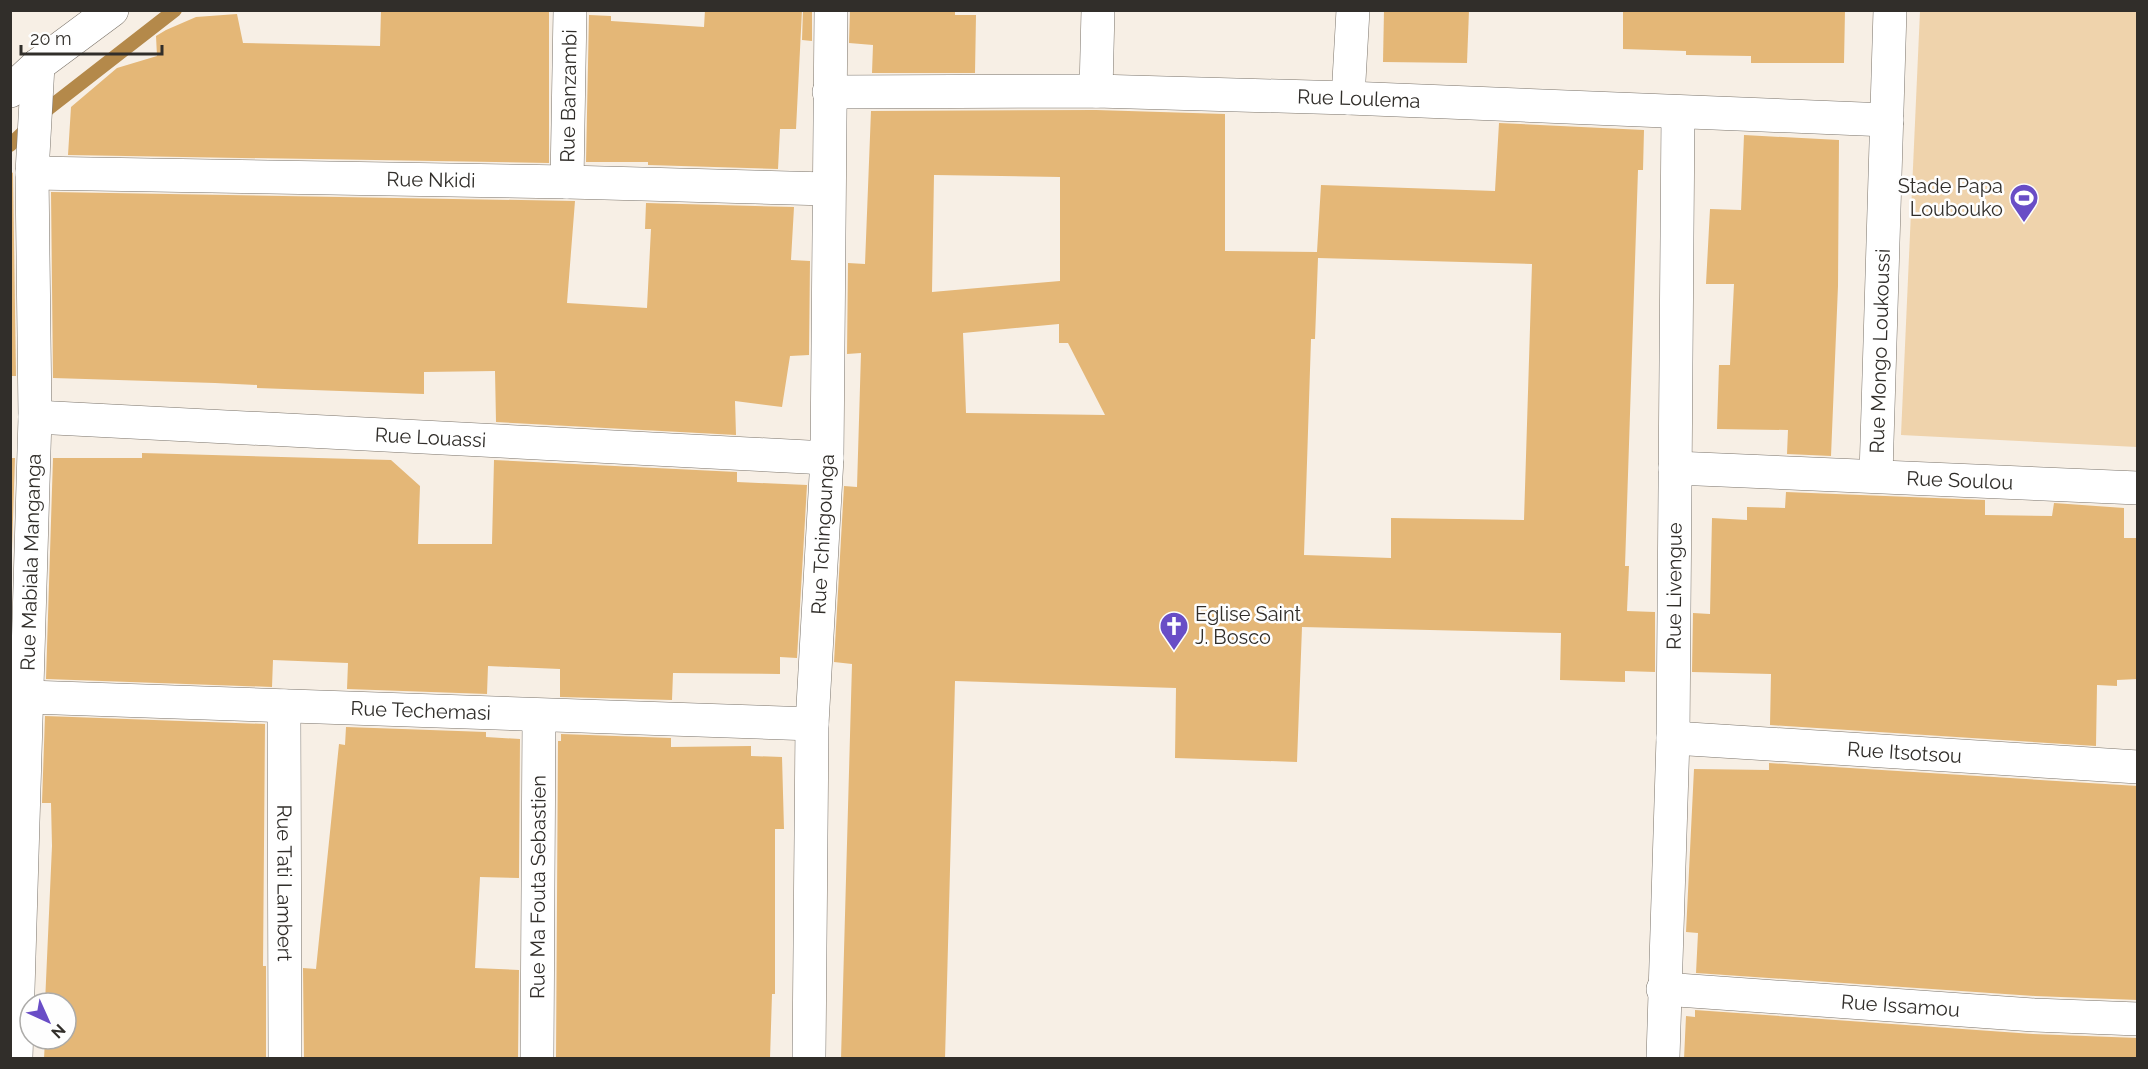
<svg xmlns="http://www.w3.org/2000/svg" width="2148" height="1069" font-family="Raleway,sans-serif">
<rect width="100%" height="100%" fill="#f7efe5"/>
<path fill="#efd3ac" d="M1920,11H2137V447L1901,435Z"/>
<g fill="none" stroke-linecap="round" stroke-linejoin="round">
<path stroke="#b4894a" stroke-width="14" d="M10,145L49,108L175,10"/>
</g>
<g fill="#e4b777" fill-rule="evenodd">
<path d="M381,10H549V163L68,155L71,107L117,68L157,56L156,36L166,30L196,17L237,14L243,43L380,46Z"/>
<path d="M705,10H802L796,129H780L778,169L648,165V162H586L589,15L611,16V21L704,27Z"/>
<path d="M803,10H812V41L802,40Z"/>
<path d="M850,10H955V15H976L975,73H872L873,45L849,43Z"/>
<path d="M1384,10H1469L1467,63L1383,62Z"/>
<path d="M1623,10H1845L1844,63H1751V56L1686,55V51L1623,49Z"/>
<path d="M1096,110L1225,114V251L1317,252L1321,185L1495,191L1499,123L1644,130L1643,170H1638L1625,566H1629L1627,611L1655,612V672L1625,671V682L1560,680L1561,633L1302,627L1297,762L1175,758L1176,688L955,681L945,1059H841L852,664L834,662L844,486L857,487L861,353L847,354L848,263L865,264L871,111ZM934,175L1060,177V281L932,292ZM1318,258L1532,264L1524,520L1391,518V558L1304,555L1311,339H1315ZM1059,324V343H1068L1105,415L966,413L963,333Z"/>
<path d="M1744,135L1839,140L1838,286L1831,456L1787,454L1788,430L1717,429L1719,365H1730L1734,284H1706L1710,209L1741,210Z"/>
<path d="M10,171L13,173L16,376H10Z"/>
<path d="M51,192L575,201L567,303L647,308L651,229H645L646,203L794,207L791,260L810,261L809,355L790,356L782,407L735,401L736,435L496,422L495,371L424,372V394L257,388V385L215,383L53,378Z"/>
<path d="M142,453L391,460L420,486L418,544H492L494,460L737,472V482L807,485L797,658L780,657V674L673,673L672,700L560,697V669L488,666L487,694L347,689L348,663L273,660L272,687L46,679L53,458H142Z"/>
<path d="M10,458H15L10,611Z"/>
<path d="M1786,492L1985,500V515L2052,516L2054,503L2124,508V538H2138V679L2117,680V686L2097,685L2096,746L1770,725L1771,674L1692,672L1693,613L1710,614L1712,518L1747,520V507L1785,508Z"/>
<path d="M45,716L265,724L263,966H266V1058L44,1059L45,1039H66V1003H45L52,846L51,803H42Z"/>
<path d="M346,727L486,732V737L520,739L519,878L480,877L475,968L519,970L518,1059L304,1058L303,968L316,969L339,744L345,745Z"/>
<path d="M561,734L671,738V747L751,746V756L782,757L784,829H775V994H772L770,1059H556L558,741H561Z"/>
<path d="M1769,763L2138,786V1000L2035,996L1696,973L1698,933L1686,932L1694,769L1769,770Z"/>
<path d="M1695,1010L2033,1034L2138,1038V1059H1684L1686,1016L1695,1017Z"/>
</g>
<g fill="none" stroke-linecap="round" stroke-linejoin="round">
<g stroke="#7b746b" stroke-width="34">
<g id="minor">
<path d="M1096,91L1098,10"/>
<path id="s1" d="M829,92L1096,91L1348,98L1887,120"/>
<path d="M1348,98L1353,10"/>
<path id="s2" d="M32,173L567,182L828,189"/>
<path id="s3" d="M567,182L570,10"/>
<path id="s4" d="M35,417L827,458"/>
<path id="s5" d="M1675,468L2138,488"/>
<path id="s6" d="M1876,475L1890,10"/>
<path id="s7" d="M28,697L812,724"/>
<path id="s8" d="M284,706L285,1058"/>
<path id="s9" d="M1673,738L2138,767"/>
<path id="s10" d="M1663,989L2034,1015L2138,1019"/>
<path id="s11" d="M16,1058L35,417L32,173L38,65"/>
<path id="s12" d="M537,1058L539,716"/>
<path id="s13" d="M809,1058L812,724L827,458L831,10"/>
<path id="s14" d="M1663,1058L1673,738L1678,112"/>
</g>
</g>
<g stroke="#7b746b" stroke-width="34">
<path id="tertiary" d="M10,91L38,65L112,10"/>
</g>
<use href="#minor" stroke="#fff" stroke-width="33"/>
<use href="#tertiary" stroke="#fff" stroke-width="33"/>
</g>
<defs>
<g id="stadium-pin" transform="scale(1.5)"><path d="M0 17L-7.5 6A9.5 9.5 0 1 1 7.5 6Z" fill="#694dc6" stroke="#fefefe"/><path d="M0-5a6.5 5 0 1 0 0 10a6.5 5 0 1 0 0-10ZM-3.5-1.8h7v3.6h-7Z" fill="#fff"/></g>
<g id="church-pin" transform="scale(1.5)"><path d="M0 17L-7.5 6A9.5 9.5 0 1 1 7.5 6Z" fill="#694dc6" stroke="#fefefe"/><path d="M-1.2-6h2.4v3.5h3.3v2.4h-3.3V6h-2.4V-.1h-3.3v-2.4h3.3Z" fill="#fff"/></g>
</defs>
<g fill-rule="evenodd">
<use href="#stadium-pin" x="2024" y="198"/>
<use href="#church-pin" x="1174" y="626"/>
</g>
<g text-anchor="middle" dominant-baseline="central" stroke-width="5" stroke-linejoin="round" paint-order="stroke">
<g font-size="20" fill="#312e2a" stroke="#fefefe">
<text stroke="none"><textPath href="#s3" startOffset="86">Rue Banzambi</textPath></text>
<text stroke="none"><textPath href="#s1" startOffset="530">Rue Loulema</textPath></text>
<text stroke="none"><textPath href="#s2" startOffset="399">Rue Nkidi</textPath></text>
<text stroke="none"><textPath href="#s6" startOffset="124">Rue Mongo Loukoussi</textPath></text>
<text stroke="none"><textPath href="#s4" startOffset="396">Rue Louassi</textPath></text>
<text stroke="none"><textPath href="#s5" startOffset="285">Rue Soulou</textPath></text>
<text stroke="none"><textPath href="#s13" startOffset="524">Rue Tchingounga</textPath></text>
<text stroke="none"><textPath href="#s11" startOffset="496">Rue Mabiala Manganga</textPath></text>
<text stroke="none"><textPath href="#s14" startOffset="472">Rue Livengue</textPath></text>
<text stroke="none"><textPath href="#s7" startOffset="393">Rue Techemasi</textPath></text>
<text stroke="none"><textPath href="#s9" startOffset="232">Rue Itsotsou</textPath></text>
<text stroke="none"><textPath href="#s8" startOffset="177">Rue Tati Lambert</textPath></text>
<text stroke="none"><textPath href="#s12" startOffset="171">Rue Ma Fouta Sebastien</textPath></text>
<text stroke="none"><textPath href="#s10" startOffset="238">Rue Issamou</textPath></text>
</g>
<g font-size="20" fill="#312e2a" stroke="#fefefe" text-anchor="end">
<text x="2003" y="186">Stade Papa<tspan x="2003" dy="23">Loubouko</tspan></text>
<text x="1195" y="614" text-anchor="start">Eglise Saint<tspan x="1195" dy="23">J. Bosco</tspan></text>
</g>
</g>
<rect width="2148" height="1069" fill="none" stroke="#312e2a" stroke-width="24"/>
<g transform="translate(48 1021) rotate(135)"><circle r="28" fill="#fefefe" stroke="#acaba9" stroke-width="1.5"/>
<path d="M0-4.5L10 22L0 15L-10 22Z" fill="#694dc6"/>
<text y="-9" font-size="16" font-weight="bold" text-anchor="middle" fill="#312e2a">N</text>
</g>
<path d="M21 45v9h141v-9" fill="none" stroke="#312e2a" stroke-width="3"/>
<text x="30" y="45" font-size="18" fill="#312e2a" stroke="#fefefe" stroke-width="4.5" paint-order="stroke">20 m</text>
</svg>
